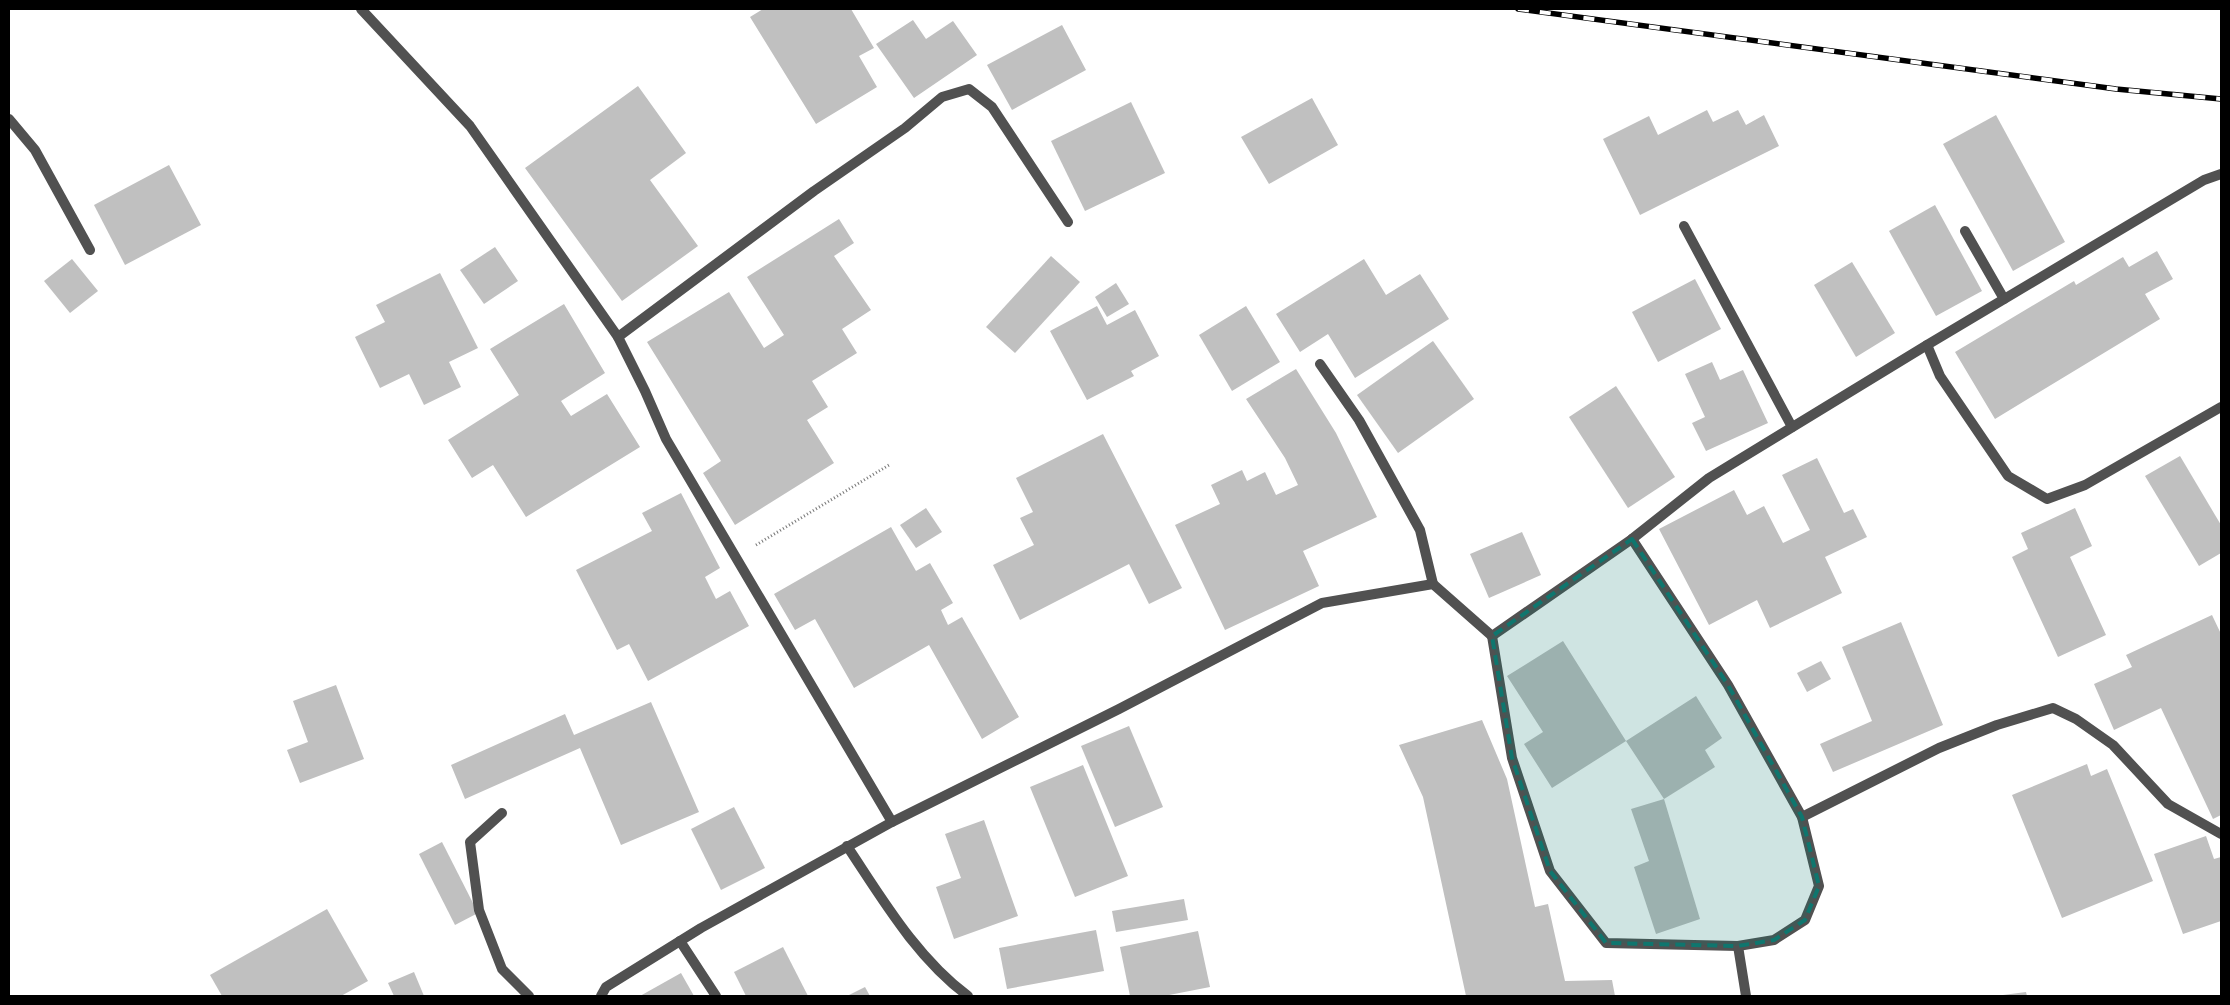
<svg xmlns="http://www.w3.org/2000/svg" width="2230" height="1005" font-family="'DM Sans',sans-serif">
<rect width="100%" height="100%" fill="#fff"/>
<g fill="#c0c0c0">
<path d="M763,9H851L874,48L859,56L877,87L816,124L750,17Z"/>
<path d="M913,20L926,39L953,21L977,55L914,98L876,44Z"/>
<path d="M1062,25L1086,70L1012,110L987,65Z"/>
<path d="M638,86L686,153L650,180L698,246L622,301L525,168Z"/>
<path d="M1312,98L1338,145L1269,184L1241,137Z"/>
<path d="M1131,102L1165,173L1085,211L1051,141Z"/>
<path d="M1707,110L1713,122L1738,110L1746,125L1764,115L1779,146L1640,215L1603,139L1649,116L1658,135Z"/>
<path d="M1996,115L2065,242L2013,271L1943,144Z"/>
<path d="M169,165L201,225L125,265L94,205Z"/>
<path d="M1935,205L1982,291L1936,316L1889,231Z"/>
<path d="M839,219L854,243L834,256L871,310L842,329L857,353L812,381L828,407L807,420L834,463L735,525L703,473L721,461L647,342L729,292L764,348L784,335L747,277Z"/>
<path d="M495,247L518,281L484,304L460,270Z"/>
<path d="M2157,251L2173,279L2145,294L2160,319L1995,419L1955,352L2074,281L2076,285L2123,257L2129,267Z"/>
<path d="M1051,256L1080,282L1015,353L986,327Z"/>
<path d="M72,259L98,291L70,313L44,281Z"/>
<path d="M1364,259L1386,295L1420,274L1449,319L1355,378L1328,334L1300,352L1276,314Z"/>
<path d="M1852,262L1895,333L1856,357L1814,285Z"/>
<path d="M440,273L478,348L449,362L461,387L424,405L409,374L380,388L355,337L385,322L376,305Z"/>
<path d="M1695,279L1721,329L1658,362L1632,312Z"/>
<path d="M1116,283L1129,304L1107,317L1095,297Z"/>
<path d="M564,304L605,373L561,401L571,416L607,394L640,447L526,517L493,465L472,478L448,440L519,395L490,349Z"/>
<path d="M1097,306L1107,325L1135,310L1159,356L1131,371L1134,376L1087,400L1050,331Z"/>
<path d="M1246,306L1280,362L1232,391L1199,335Z"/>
<path d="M1433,341L1474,399L1398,453L1357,395Z"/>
<path d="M1712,362L1720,380L1743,370L1768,423L1706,451L1692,423L1705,417L1685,374Z"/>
<path d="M1296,369L1336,433L1377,517L1303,551L1319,586L1225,630L1175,525L1220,504L1211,485L1242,470L1247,481L1265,472L1276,495L1298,485L1285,458L1246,399Z"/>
<path d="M1616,386L1675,477L1628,508L1569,417Z"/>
<path d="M1103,434L1182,588L1149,604L1129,564L1020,620L993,565L1034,545L1020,518L1033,512L1016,478Z"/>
<path d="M2180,456L2221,525V553L2199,566L2145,476Z"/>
<path d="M1817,458L1844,513L1853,509L1867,537L1825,557L1842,593L1770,628L1757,600L1709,625L1659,529L1734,490L1747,515L1764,506L1783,543L1810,530L1782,475Z"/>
<path d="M681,493L720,568L705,577L716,599L730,591L749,626L648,681L629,644L617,650L576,570L652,531L642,513Z"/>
<path d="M926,508L942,532L916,548L900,525Z"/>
<path d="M2075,508L2092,546L2070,557L2106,635L2058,657L2012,557L2028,549L2021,533Z"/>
<path d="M891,527L916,571L930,563L953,603L941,610L948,625L962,617L1019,717L982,739L929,645L854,688L815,619L795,630L774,594Z"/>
<path d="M1522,532L1541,575L1489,598L1470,554Z"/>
<path d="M2212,615L2221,634V815L2213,819L2161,708L2114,730L2094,684L2132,667L2126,655Z"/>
<path d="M1901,622L1943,725L1833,772L1820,744L1872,721L1842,647Z"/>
<path d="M1563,641L1626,741L1552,788L1524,744L1543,732L1507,676Z"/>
<path d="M1821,661L1831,679L1807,692L1797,673Z"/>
<path d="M336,685L364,759L300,783L287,750L308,742L293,701Z"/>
<path d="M1696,696L1722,738L1705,750L1715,767L1664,799L1700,919L1656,934L1634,867L1649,861L1631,809L1664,799L1626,741Z"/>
<path d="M651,702L699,812L621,845L580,748L465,799L451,765L565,714L574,735Z"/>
<path d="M1482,720L1507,779L1535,907L1548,904L1565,981L1612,980L1615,996H1466L1423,797L1399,745Z"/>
<path d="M1129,726L1163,807L1115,827L1081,746Z"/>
<path d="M2087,764L2091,776L2107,769L2153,881L2062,918L2012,795Z"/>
<path d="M1083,765L1128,876L1075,897L1030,787Z"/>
<path d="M734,807L765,868L721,890L691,829Z"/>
<path d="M984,820L1018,916L954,939L936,887L961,878L945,834Z"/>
<path d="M2206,836L2214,859L2221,857V921L2183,934L2154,854Z"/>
<path d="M442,842L478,913L455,925L419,854Z"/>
<path d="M1184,899L1188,920L1116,932L1112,911Z"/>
<path d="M327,909L368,981L341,996H222L210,975Z"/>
<path d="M1096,930L1104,971L1007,989L999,948Z"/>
<path d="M1198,931L1210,987L1164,996H1130L1120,947Z"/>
<path d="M783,947L808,996H746L734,972Z"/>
<path d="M414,972L424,996H394L388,983Z"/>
<path d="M681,973L694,996H640Z"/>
<path d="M865,987L870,996H847Z"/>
<path d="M2026,992L2027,996H2003V995Z"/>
</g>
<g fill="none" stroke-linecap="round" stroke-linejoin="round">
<path stroke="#737373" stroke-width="3" stroke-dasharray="1 2.5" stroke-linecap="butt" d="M756,545L889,465"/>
<path stroke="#515151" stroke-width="10" d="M1927,345L1940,376L2008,476L2047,499L2085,485L2221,407"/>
<g stroke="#515151" stroke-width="10">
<path d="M361,9L470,126L618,337L645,391L666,439L892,822"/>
<path d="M9,119L35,150L90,250"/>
<path d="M1684,226L1792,427"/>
<path d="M1965,231L2004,299"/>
<path d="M618,337L814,191L905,128L942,97L969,89L992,107L1068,222"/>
<path d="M1320,364L1359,420L1420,530L1433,584"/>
<path d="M1492,636L1512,758L1550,871L1606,943L1738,946L1774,940L1805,920L1819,886L1802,817L1728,685L1632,539"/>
<path d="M502,813L470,842L479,910L502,969L529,996"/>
<path d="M1802,817L1939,748L1997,725L2053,708L2076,719L2113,745L2168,804L2221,834"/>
<path d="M847,846C883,900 916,957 968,996"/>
<path d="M680,941L716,996"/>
<path d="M1738,946L1746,996"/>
<path d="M601,996L606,987L701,928L892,822L1119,709L1322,603L1433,584L1492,636L1632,539L1709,478L1927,345L2204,180L2221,174"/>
</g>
<g stroke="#000" stroke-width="5.5">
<path id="rail" d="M1518,9L2116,89L2221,99"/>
</g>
<use href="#rail" stroke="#fff" stroke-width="4" stroke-dasharray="11" stroke-linecap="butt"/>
</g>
<path fill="#0f766e" fill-opacity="0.2" stroke="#0f766e" stroke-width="4" stroke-dasharray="10 6" stroke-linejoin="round" d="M1632,539L1728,685L1802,817L1819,886L1805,920L1774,940L1738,946L1606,943L1550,871L1512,758L1492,636Z"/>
<rect width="2230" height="1005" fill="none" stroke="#000000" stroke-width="20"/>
</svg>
